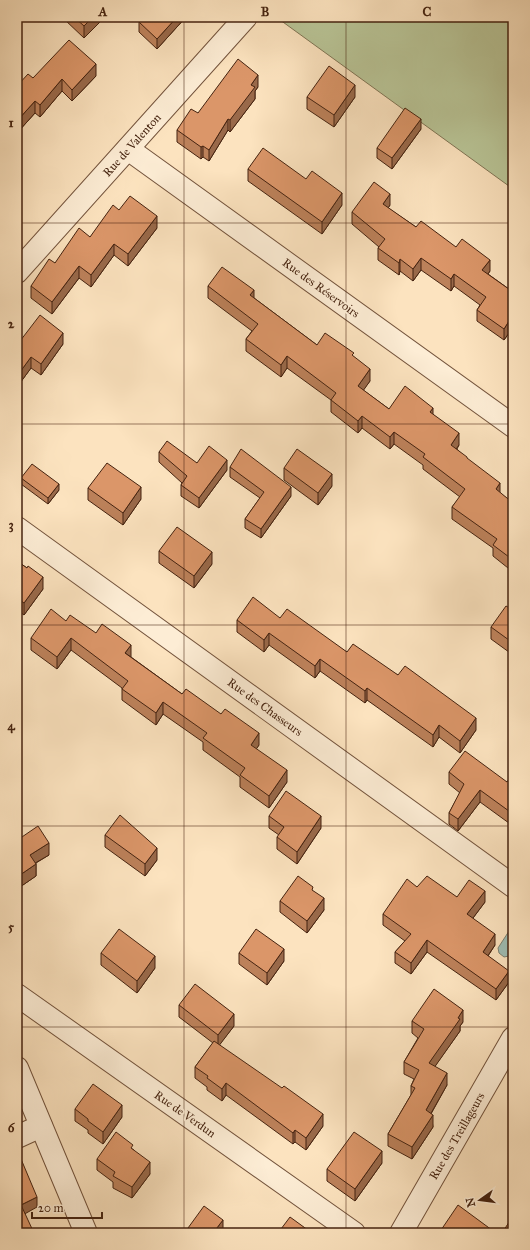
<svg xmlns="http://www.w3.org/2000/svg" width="530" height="1250" font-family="'IM FELL Great Primer',serif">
<rect width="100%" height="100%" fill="#fce3bf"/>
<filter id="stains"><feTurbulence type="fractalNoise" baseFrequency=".005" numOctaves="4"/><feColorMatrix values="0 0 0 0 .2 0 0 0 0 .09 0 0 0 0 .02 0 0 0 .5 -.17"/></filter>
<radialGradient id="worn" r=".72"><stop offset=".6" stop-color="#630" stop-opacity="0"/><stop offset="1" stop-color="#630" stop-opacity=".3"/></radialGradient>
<path fill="#b9c597" stroke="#7f7454" d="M276,17H513V189Z"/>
<path fill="#9fbeb5" stroke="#7b8073" d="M511,928L513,929V950L509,956L504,957L499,953L498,948Z"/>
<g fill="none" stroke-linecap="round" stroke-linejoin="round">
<g stroke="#73533c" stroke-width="24">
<g id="minor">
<path d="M128,149L513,426"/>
<path d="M17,272L246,17"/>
<path d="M17,528L513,886"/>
<path d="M17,995L354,1233"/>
<path d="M17,1068L86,1233"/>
<path d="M17,1137L41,1126"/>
<path d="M401,1233L513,1038"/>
</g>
</g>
<use href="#minor" stroke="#fdedd5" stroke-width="22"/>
</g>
<g fill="#bc815a" stroke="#452310">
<path d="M64,17H105L84,38L64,19Z"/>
<path d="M186,17L157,49L139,32V22Z"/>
<path d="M96,76L72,101L62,91L40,117L35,113L17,133V86L33,78Z"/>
<path d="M258,87L255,91V99L230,132L228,130L209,161L203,157L201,159L177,142V130L198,113Z"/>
<path d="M307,97H355L334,127L307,109Z"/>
<path d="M421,129L392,169L377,158V148Z"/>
<path d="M248,169L342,205L322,234L248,181Z"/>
<path d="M390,205L388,208L416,227L490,271L488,274L513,292V336L509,333L504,340L477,321V310L480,305L454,286L451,291L421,270L413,281L400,271L399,275L378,260V248L379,247L352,224V212Z"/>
<path d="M119,210L157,228L128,266L114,255L91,287L79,278L52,314L31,298V286L55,263L90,237Z"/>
<path d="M208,286L254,298L317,345L354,357L370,381L363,390L389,409L433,414L459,445L457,449L467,459L500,493L513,503V572L493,556V548L452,519V507L460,497L423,469V465L394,444L390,449L362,428L358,433L331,412V400L287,368L281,377L246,351V339L252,331L208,298Z"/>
<path d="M63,344L41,375L31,368L20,383L17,381V345Z"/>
<path d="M159,452L197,463L227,470L199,508L181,496V485L182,483L159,462Z"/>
<path d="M230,467L291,496L261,538L245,528V519L260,498L230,477Z"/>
<path d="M284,468L332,486L318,505L284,480Z"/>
<path d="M21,478L59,490L48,504L21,484Z"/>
<path d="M88,488L141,499L123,525L88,500Z"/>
<path d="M159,551L212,564L194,588L159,563Z"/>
<path d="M17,561L27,568L43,589L24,615L17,610Z"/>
<path d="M513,610V655L491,639V627Z"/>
<path d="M280,618L347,652L398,675L476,730L460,753L439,737L433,747L367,700L365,703L320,671L315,678L269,645L264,652L237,632V620Z"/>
<path d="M66,621L131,657L182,694L259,745L256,749L287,782L269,808L240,787V777L203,750V742L163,714L156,725L122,700V688L71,650L57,669L31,650V638Z"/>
<path d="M449,772L507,782L513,779V826L480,802L458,831L449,824V813L460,793L449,784Z"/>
<path d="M269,816L321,828L297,864L277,849V837L279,835L269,828Z"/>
<path d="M17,835L19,839L49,855L36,863V876L20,887L17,883Z"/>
<path d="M105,835L157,860L145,876L105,847Z"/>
<path d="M417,887L457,897L485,902L473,918L495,945L488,956L509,982L496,1000L427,952L411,974L395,963V952L405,941L383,925V914Z"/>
<path d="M313,891L324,910L307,933L280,912V901Z"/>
<path d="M101,953L155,968L137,993L101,965Z"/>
<path d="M239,953L284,961L267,985L239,964Z"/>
<path d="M179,1005L234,1026L219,1045L323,1126L306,1150L295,1142L293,1144L226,1095L222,1101L207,1090V1087L195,1078V1067L213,1043L179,1017Z"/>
<path d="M412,1021L463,1022L460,1026V1031L435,1066L447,1085L431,1114L433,1127L412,1159L388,1146V1134L411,1095V1086L414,1079L404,1074V1062L418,1038L412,1033Z"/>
<path d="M75,1109L122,1117L103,1144L88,1133V1130L75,1121Z"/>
<path d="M133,1149L150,1174L132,1198L113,1188V1182L97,1170V1159Z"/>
<path d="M382,1163L355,1201L327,1181V1169Z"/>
<path d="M188,1228L223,1232L222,1233H188Z"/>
</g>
<g fill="#99694a" stroke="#452310">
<path d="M93,17H105L84,38V26Z"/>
<path d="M177,17H186L157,49V39Z"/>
<path d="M96,64V76L72,101V90Z"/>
<path d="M258,75V87L255,91V99L230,132V120L251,85Z"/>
<path d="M62,79V91L40,117V105Z"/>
<path d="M355,85V97L334,127V115Z"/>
<path d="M35,101V113L17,133V121Z"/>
<path d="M228,119V130L209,161V150Z"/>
<path d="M421,119V129L392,169V158Z"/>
<path d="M203,146V157L201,159V147Z"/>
<path d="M342,193V205L322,234V222Z"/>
<path d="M390,194V205L383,216V204Z"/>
<path d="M157,216V228L128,266V254Z"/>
<path d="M114,244V255L91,287V275Z"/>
<path d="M421,258V270L413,281V269Z"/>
<path d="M400,259V271L399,275V263Z"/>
<path d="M490,260V271L482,282V270Z"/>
<path d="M79,266V278L52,314V302Z"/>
<path d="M454,274V286L451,291V279Z"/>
<path d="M254,290V302L250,295Z"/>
<path d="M509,321V333L504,340V329Z"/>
<path d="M63,333V344L41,375V364Z"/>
<path d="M287,356V368L281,377V365Z"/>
<path d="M31,357V368L20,383V372Z"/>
<path d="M370,369V381L358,398V386Z"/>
<path d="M433,408V420L430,412Z"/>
<path d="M362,416V428L358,433V421Z"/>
<path d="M394,432V444L390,449V437Z"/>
<path d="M459,433V445L451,456V445Z"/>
<path d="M227,460V470L199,508V498Z"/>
<path d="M332,474V486L318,505V493Z"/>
<path d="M500,483V495L496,489Z"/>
<path d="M59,484V490L48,504V498Z"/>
<path d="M141,487V499L123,525V513Z"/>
<path d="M291,487V496L261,538V529Z"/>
<path d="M212,552V564L194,588V576Z"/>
<path d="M43,577V589L24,615V603Z"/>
<path d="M269,633V645L264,652V640Z"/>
<path d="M71,638V650L57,669V657Z"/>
<path d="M131,645V657L125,653Z"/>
<path d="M320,659V671L315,678V666Z"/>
<path d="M367,688V700L365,703V691Z"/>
<path d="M163,702V714L156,725V713Z"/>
<path d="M476,718V730L460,753V741Z"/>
<path d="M439,725V737L433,747V735Z"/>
<path d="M259,733V745L251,757V745Z"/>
<path d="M287,770V782L269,808V796Z"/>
<path d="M480,790V802L458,831V819Z"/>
<path d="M321,816V828L297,864V852Z"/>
<path d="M49,843V855L30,866V855Z"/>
<path d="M157,848V860L145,876V864Z"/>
<path d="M36,864V876L20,887V875Z"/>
<path d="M485,891V902L467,926V914Z"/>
<path d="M324,898V910L307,933V921Z"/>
<path d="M495,934V945L483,963V952Z"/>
<path d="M427,940V952L411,974V963Z"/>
<path d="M284,949V961L267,985V973Z"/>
<path d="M155,956V968L137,993V981Z"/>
<path d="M509,971V982L496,1000V989Z"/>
<path d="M463,1010V1022L460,1026V1031L429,1075V1063Z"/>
<path d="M234,1014V1026L218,1047V1035Z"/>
<path d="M447,1073V1085L426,1122V1110Z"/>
<path d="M226,1083V1095L222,1101V1089Z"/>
<path d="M122,1105V1117L103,1144V1132Z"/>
<path d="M323,1114V1126L306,1150V1138Z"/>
<path d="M433,1115V1127L412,1159V1147Z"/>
<path d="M295,1130V1142L293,1144V1133Z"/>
<path d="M382,1151V1163L355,1201V1189Z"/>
<path d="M150,1162V1174L132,1198V1187Z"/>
<path d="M37,1197V1207L21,1216V1205Z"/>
<path d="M223,1220V1232L222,1233H213Z"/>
</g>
<g fill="#db9669" stroke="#452310">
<path d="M74,17H93L84,26Z"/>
<path d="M143,17H177L157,39L139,22Z"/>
<path d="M69,40L96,64L72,90L62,79L40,105L35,101L17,121V86L28,74L33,78Z"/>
<path d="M238,59L258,75L251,85L255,87L230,120L228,119L209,150L203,146L201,147L177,130L191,109L198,113Z"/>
<path d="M329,66L355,85L334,115L307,97Z"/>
<path d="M405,108L421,119L392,158L377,148Z"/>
<path d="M263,148L306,179L312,171L342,193L322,222L248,169Z"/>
<path d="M374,182L390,194L383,204L416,227L421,221L456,247L462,239L490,260L482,270L513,292V324L509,321L504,329L477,310L486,297L454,274L451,279L421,258L413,269L400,259L399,263L378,248L385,239L352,212Z"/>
<path d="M130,196L157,216L128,254L114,244L91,275L79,266L52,302L31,286L49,259L55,263L79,228L90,237L113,205L119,210Z"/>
<path d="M222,267L254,290L250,295L317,345L325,333L354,353L352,355L370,369L358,386L389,409L405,386L433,408L430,412L459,433L451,445L467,457V458L500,483L496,489L513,503V560L493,545L497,539L452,507L465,489L423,457L425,454L394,432L390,437L362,416L358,421L331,400L336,393L287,356L281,365L246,339L258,324L208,286Z"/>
<path d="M40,315L63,333L41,364L31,357L20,372L17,370V345Z"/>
<path d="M167,441L197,463L209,446L227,460L199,498L181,485L187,476L159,452Z"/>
<path d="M241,449L291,487L261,529L245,519L264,492L230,467Z"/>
<path d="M297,449L332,474L318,493L284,468Z"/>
<path d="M107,463L141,487L123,513L88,488Z"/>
<path d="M32,464L59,484L48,498L21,478Z"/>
<path d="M177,527L212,552L194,576L159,551Z"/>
<path d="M17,561L27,568L28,566L43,577L24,603L17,598Z"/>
<path d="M253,597L280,618L287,609L347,652L353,644L398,675L405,666L476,718L460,741L439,725L433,735L367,688L365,691L320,659L315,666L269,633L264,640L237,620Z"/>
<path d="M506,606L513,610V643L491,627Z"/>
<path d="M51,609L66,621L70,615L96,633L102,624L131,645L125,653L182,694L186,689L221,714L225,709L259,733L251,745L287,770L269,796L240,775L245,768L203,738L207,733L163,702L156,713L122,689L128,681L71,638L57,657L31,638Z"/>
<path d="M465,751L507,782L510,777L513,779V814L480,790L458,819L449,813L464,784L449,772Z"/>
<path d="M286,791L321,816L297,852L277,837L284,827L269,816Z"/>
<path d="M120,815L157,848L145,864L105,835Z"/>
<path d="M38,826L49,843L30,855L36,864L20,875L17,871V835L19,839Z"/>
<path d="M298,876L313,887L312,890L324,898L307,921L280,901Z"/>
<path d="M427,876L457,897L469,880L485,891L467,914L495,934L483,952L509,971L496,989L427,940L411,963L395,952L411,934L383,914L407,879L417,887Z"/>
<path d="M119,929L155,956L137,981L101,953Z"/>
<path d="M256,929L284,949L267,973L239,953Z"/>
<path d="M195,984L234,1014L218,1035L179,1005Z"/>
<path d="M434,989L463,1010L458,1018L460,1019L429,1063L447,1073L426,1110L433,1115L412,1147L388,1134L415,1088L411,1086L419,1070L404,1062L424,1029L412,1021Z"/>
<path d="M214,1041L282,1088L284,1086L323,1114L306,1138L295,1130L293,1133L226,1083L222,1089L207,1078L208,1076L195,1067Z"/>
<path d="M93,1084L122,1105L103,1132L88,1121V1119L75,1109Z"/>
<path d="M116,1132L133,1145L131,1148L150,1162L132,1187L113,1176L115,1172L97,1159Z"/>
<path d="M354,1132L382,1151L355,1189L327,1169Z"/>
<path d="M21,1159L37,1197L21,1205L34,1233H17V1161Z"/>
<path d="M458,1205L496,1233H439Z"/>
<path d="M204,1206L223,1220L213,1233H195L188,1228Z"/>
<path d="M513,1216V1233H502Z"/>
<path d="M290,1217L312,1233H278Z"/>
</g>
<path fill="none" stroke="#452310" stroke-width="1" stroke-opacity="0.55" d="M184,17V1233M346,17V1233M17,223H513M17,424H513M17,625H513M17,826H513M17,1027H513"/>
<g text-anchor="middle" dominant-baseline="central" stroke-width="4" stroke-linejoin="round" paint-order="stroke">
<g font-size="12" fill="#452310" stroke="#fdedd5">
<text transform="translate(132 145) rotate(-48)">Rue de Valenton</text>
<text transform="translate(321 288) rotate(36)">Rue des Réservoirs</text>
<text transform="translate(265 707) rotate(36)">Rue des Chasseurs</text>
<text transform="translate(185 1114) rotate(35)">Rue de Verdun</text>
<text transform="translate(457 1136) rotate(-60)">Rue des Treillageurs</text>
</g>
</g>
<rect width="530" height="1250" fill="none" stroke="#fce3bf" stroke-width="44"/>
<g transform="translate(480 1200) rotate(256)" stroke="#fdedd5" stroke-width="3" paint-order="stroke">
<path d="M0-3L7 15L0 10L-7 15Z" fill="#452310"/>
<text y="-6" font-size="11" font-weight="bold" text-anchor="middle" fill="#452310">N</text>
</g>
<path d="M32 1212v6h70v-6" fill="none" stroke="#452310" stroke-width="2"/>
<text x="38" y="1212" font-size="12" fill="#452310" stroke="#fdedd5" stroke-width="3" paint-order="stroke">20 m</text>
<rect x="22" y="22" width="486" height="1206" fill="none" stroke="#452310" stroke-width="1.5"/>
<g font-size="13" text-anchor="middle" font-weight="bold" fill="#452310">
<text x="103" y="16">A</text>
<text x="265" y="16">B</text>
<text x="427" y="16">C</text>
<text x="11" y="127">1</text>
<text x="11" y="328">2</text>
<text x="11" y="529">3</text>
<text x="11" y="730">4</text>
<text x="11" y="931">5</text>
<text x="11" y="1132">6</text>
</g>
<rect width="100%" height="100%" filter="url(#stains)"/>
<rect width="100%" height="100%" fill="url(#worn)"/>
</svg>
